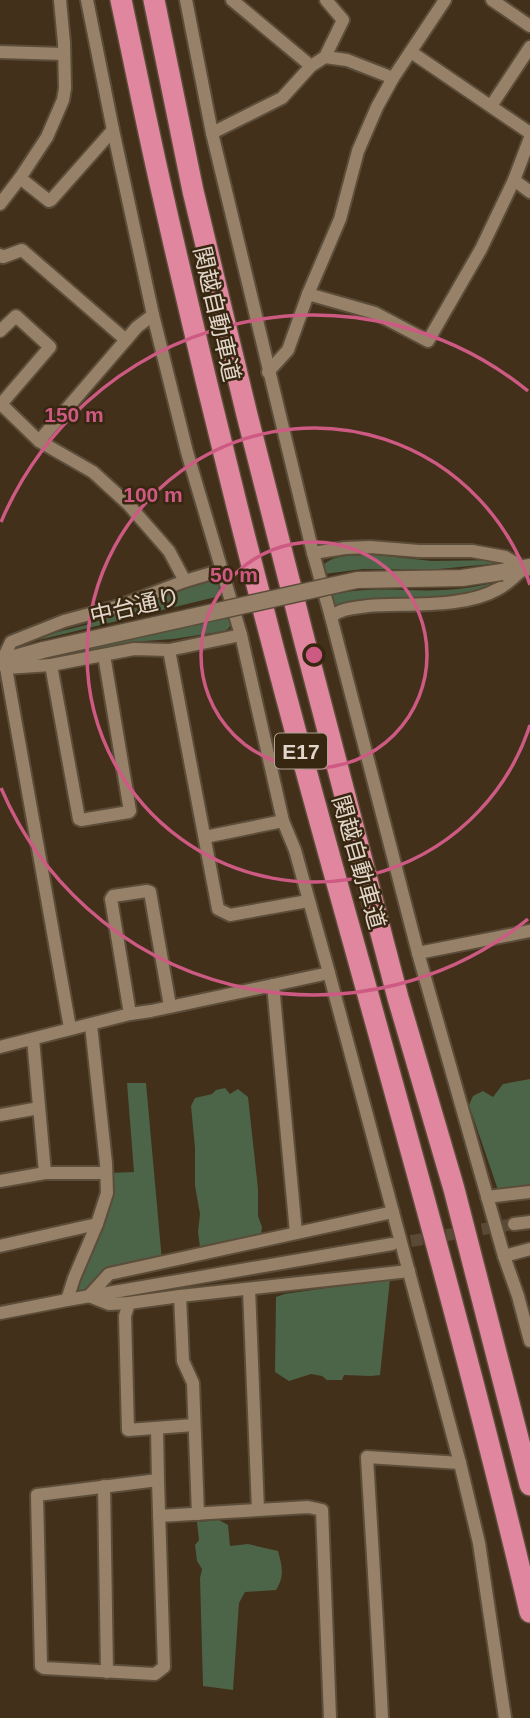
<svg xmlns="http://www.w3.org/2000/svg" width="530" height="1718" font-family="Arial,'Noto Sans JP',sans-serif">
<rect width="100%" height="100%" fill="#42301a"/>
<g fill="#4c6447">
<path d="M363,555H376L432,561L498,560L501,563L429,570L363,569L324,574L322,566C333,555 348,556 363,555Z"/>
<path d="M213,581L220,584L224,595L39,640L50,634L86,625L205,582Z"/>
<path d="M498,582C470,603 413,598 379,601C364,602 349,605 335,607L332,604L329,596C367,585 405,592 444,590C462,589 480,586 498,582Z"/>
<path d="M229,614L231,623L229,628L225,631L173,639L132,642L45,660L43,658C105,645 167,629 229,614Z"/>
<path d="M530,1079V1187L498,1190L469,1105L473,1096L483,1091L493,1097L503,1084Z"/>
<path d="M127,1083H146L162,1261L108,1274L90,1295L68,1299L108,1173L134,1172Z"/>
<path d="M225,1088L230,1094L238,1089L248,1097L258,1189V1216L262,1227L261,1235L211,1248L200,1247L198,1232L200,1214L195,1186V1148L191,1106L195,1098L212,1094L216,1090Z"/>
<path d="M390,1279L380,1375L371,1376L344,1375L342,1380H327L322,1376L311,1374L289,1381L275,1372L276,1297L284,1294Z"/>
<path d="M219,1520L228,1525L230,1546L248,1544L278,1551C282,1566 285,1576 276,1590L245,1592L239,1603L233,1690L203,1686L200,1578L202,1569L197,1561L195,1545L199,1540L197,1522Z"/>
</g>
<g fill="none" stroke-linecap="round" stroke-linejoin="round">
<path stroke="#5a4934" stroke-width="12" stroke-dasharray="12 6" stroke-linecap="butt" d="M393,1244L514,1224"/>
<g stroke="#5c4d3a" stroke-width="16">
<g id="minor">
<path d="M87,0L113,130L153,315L187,452L241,635L283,821L295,850L329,973L460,1463L479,1543L505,1718"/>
<path d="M186,0L212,133L313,553L331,617L418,953L504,1256L518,1296L530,1341"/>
<path d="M232,0L311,66"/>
<path d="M492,0L530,26"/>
<path d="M0,52L64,54"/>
<path d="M411,52L530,133"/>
<path d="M325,57L347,60L393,78"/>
<path d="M491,106L530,47"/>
<path d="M212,133L282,98L311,66L325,57L343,20L326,0"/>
<path d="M20,178L49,201L51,200L113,130"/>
<path d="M514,180L530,192"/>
<path d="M0,204L20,178L47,137L63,100L65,88L64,43L60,0"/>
<path d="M0,255L3,257L22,250L126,340"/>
<path d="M308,294L375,313L428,341L481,249L514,180L530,138"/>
<path d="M0,331L16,316L50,347L1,404"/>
<path d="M268,372L288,350L308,294L340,219L358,151L377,107L393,78L445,0"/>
<path d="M0,403L39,441L93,472L128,504L169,551L185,581"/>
<path d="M39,441L137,327L153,315"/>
<path d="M313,553L345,548L370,547L419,551H472L505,557L524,568C516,575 508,584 498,589C463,609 407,603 368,606C355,608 341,608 331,617"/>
<path d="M222,570L185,581L119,606L64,621L11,642L2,661L6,668L51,665L134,649L169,650L241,635"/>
<path d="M169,650L218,909L230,915L308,901"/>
<path d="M51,665L79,819L81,820L129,812L130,811L104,655"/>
<path d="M6,668L70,1028"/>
<path d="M205,837L283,821"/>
<path d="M418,953L530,931"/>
<path d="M273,985L296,1233"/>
<path d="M130,1014L111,899L113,896L147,891L150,892L170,1006"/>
<path d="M0,1047L130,1014L151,1011L329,973"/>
<path d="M0,1115L39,1108"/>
<path d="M45,1173H106"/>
<path d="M0,1181L45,1173L33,1039"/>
<path d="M487,1197L530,1192"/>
<path d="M393,1212L109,1274L89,1296L109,1304L129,1303L180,1296L409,1271"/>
<path d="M514,1224L530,1222"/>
<path d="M0,1246L97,1224"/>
<path d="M504,1256L530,1249"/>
<path d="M249,1289L258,1510L308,1507L322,1510L330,1718"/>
<path d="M180,1296L183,1361L193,1383L198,1514"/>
<path d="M67,1300L74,1278L97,1224L107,1193L106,1163L91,1025"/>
<path d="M129,1303L125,1316L128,1430L194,1425"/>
<path d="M0,1313L67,1300L392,1244"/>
<path d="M157,1429L158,1480"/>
<path d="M158,1480L164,1667L155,1674L44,1668L41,1666L37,1495Z"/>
<path d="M104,1486L107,1672"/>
<path d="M159,1516L258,1510"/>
<path d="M382,1718C378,1631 372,1544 367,1457L460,1463"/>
</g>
</g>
<g stroke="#5c4d3a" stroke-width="19">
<g id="tertiary">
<path d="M502,572L530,567"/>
<path d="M0,662L43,650"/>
</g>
</g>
<g stroke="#5c4d3a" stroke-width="24">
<g id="motorway">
<path d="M121,0C135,65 148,131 163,196C211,408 264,619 322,829C394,1089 468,1349 530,1612"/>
<path d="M154,0L193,191L247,415L304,639L398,998L454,1189L530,1485"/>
</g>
</g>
<use href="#minor" stroke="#978269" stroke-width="12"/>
<use href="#tertiary" stroke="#978269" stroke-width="16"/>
<use href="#motorway" stroke="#e0869e" stroke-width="21"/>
<g stroke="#5c4d3a" stroke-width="19" stroke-linecap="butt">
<path id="tertiary-bridge" d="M43,650L357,580L462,578L502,572"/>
</g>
<use href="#tertiary-bridge" stroke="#978269" stroke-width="16"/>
</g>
<g fill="none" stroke="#cd5a82" stroke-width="3.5">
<circle cx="314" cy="655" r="113"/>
<path d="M530 725A227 227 0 1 1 530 585"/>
<path d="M528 919A340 340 0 0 1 1 788M1 522A340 340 0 0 1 528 391"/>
</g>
<g text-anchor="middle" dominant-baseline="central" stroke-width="5" stroke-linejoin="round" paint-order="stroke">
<rect fill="#372610" stroke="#aea192" stroke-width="2" x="275" y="733.5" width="52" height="35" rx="5"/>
<g font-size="21" font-weight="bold" fill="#e1d6c9">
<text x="301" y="751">E17</text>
</g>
<g font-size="23" fill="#e1d6c9" stroke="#372610">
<text transform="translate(217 314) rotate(77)">関越自動車道</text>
<text transform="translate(135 606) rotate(-13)">中台通り</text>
<text transform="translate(359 862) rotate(74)">関越自動車道</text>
</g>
</g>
<circle cx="314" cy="655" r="10" fill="#cd5a82" stroke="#372610" stroke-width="3.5"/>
<g font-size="21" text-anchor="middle" font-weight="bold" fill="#cd5a82" stroke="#372610" stroke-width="5" stroke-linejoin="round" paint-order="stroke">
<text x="74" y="422">150 m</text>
<text x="153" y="502">100 m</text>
<text x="234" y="582">50 m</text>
</g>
</svg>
